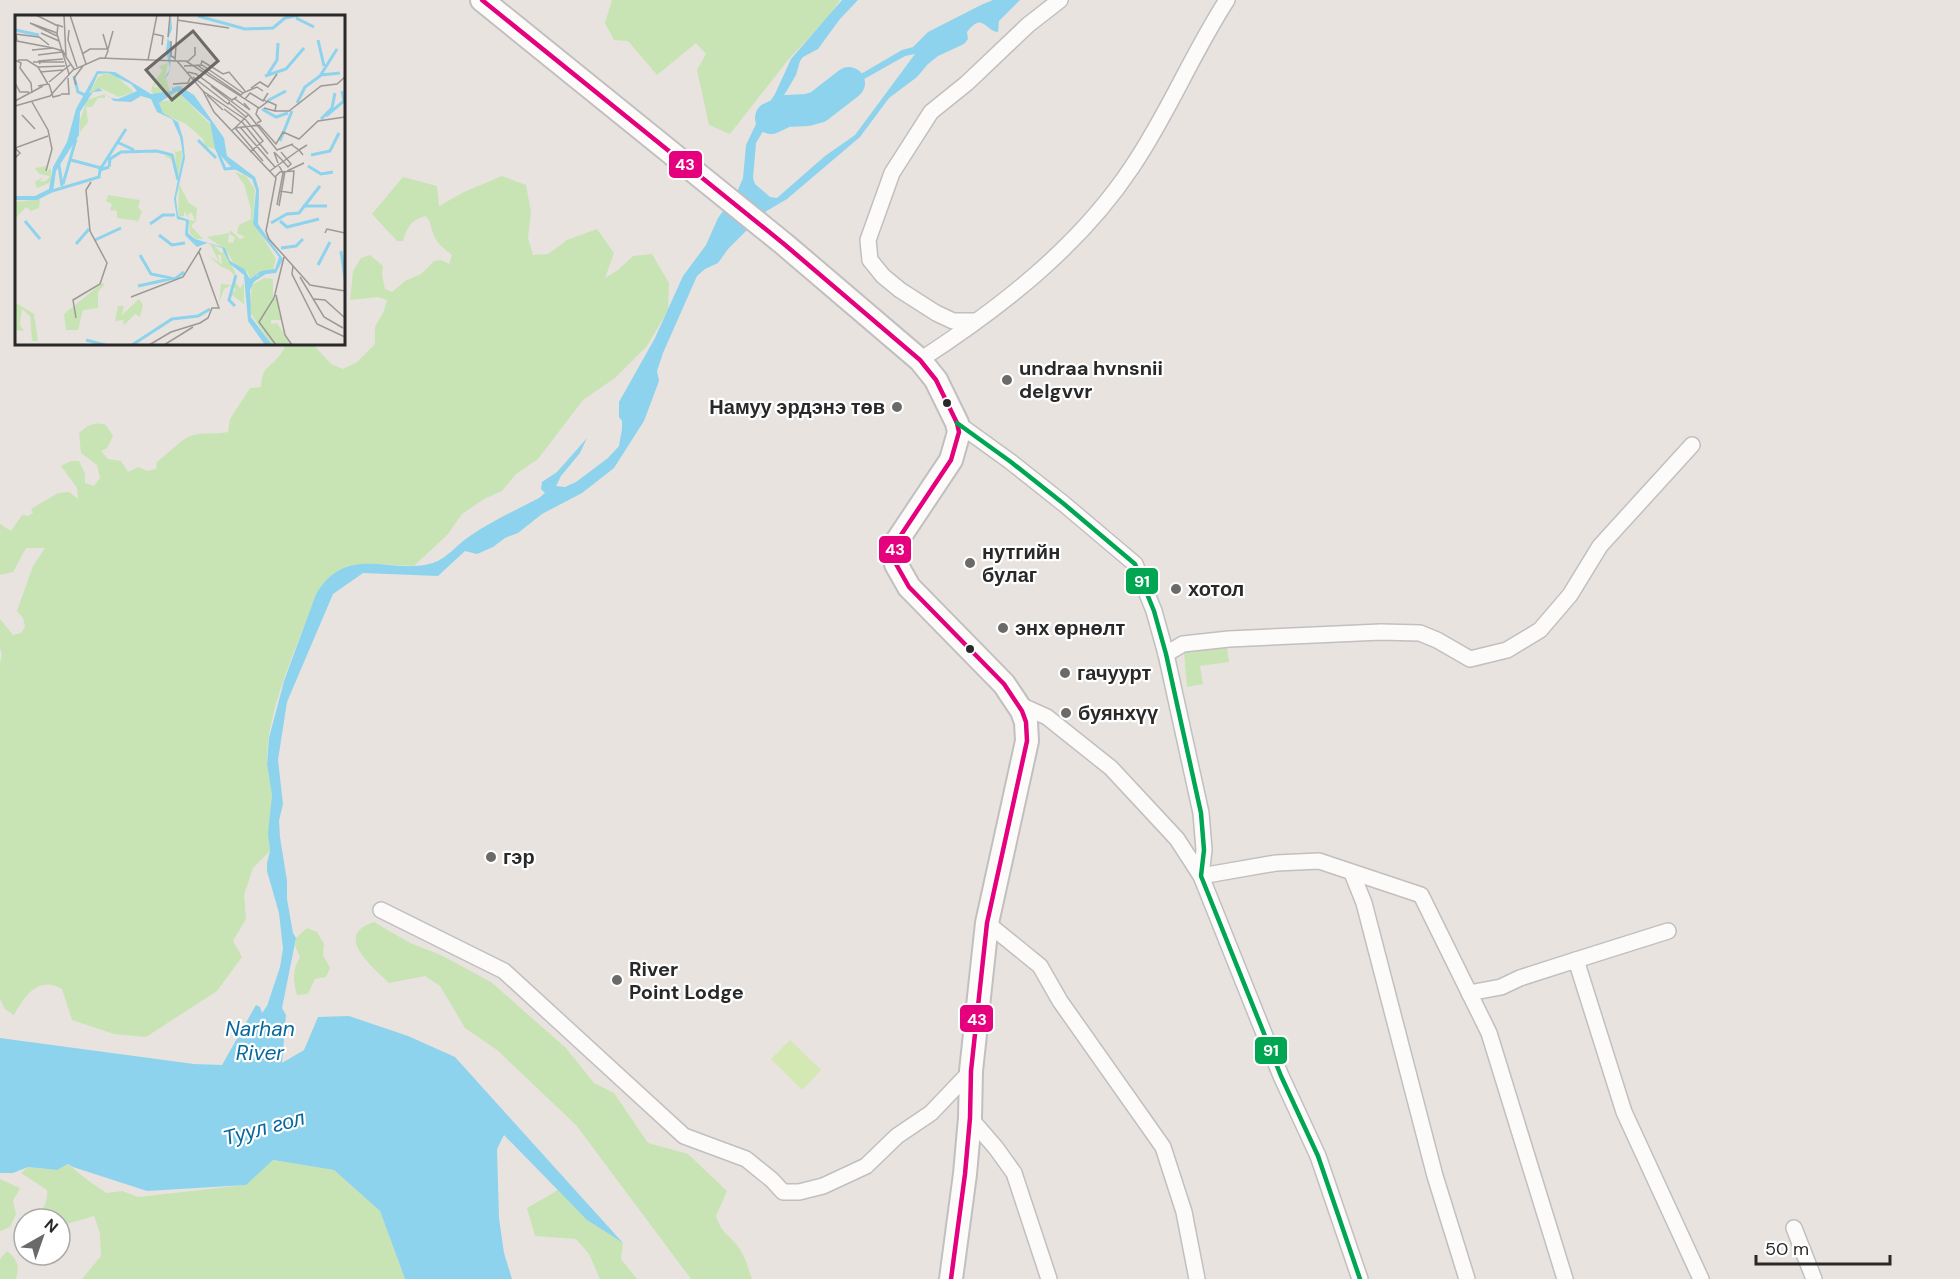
<svg xmlns="http://www.w3.org/2000/svg" width="1960" height="1279" font-family="'DM Sans',sans-serif">
<rect width="100%" height="100%" fill="#e8e3de"/>
<g fill="#c8e4b5">
<path d="M612,0H840L829,16L788,60L730,134L709,125L697,70L706,54L696,43L657,75L628,41L614,40L605,23Z"/>
<path d="M502,176L526,185L531,212L528,238L533,255L548,254L567,240L597,229L614,253L605,278L618,270L633,256L652,254L669,283L668,310L647,346L615,378L583,400L538,459L516,474L502,491L484,499L462,514L448,534L414,566C377,565 340,556 316,594C298,646 270,700 267,756C266,769 272,783 272,796C271,815 267,833 270,851L253,868L244,895L246,919L233,941L242,957L217,991L146,1037L114,1034L72,1020L62,989C38,975 24,997 14,1015L5,1009L0,999V663L2,654L0,649V619L13,635L21,633L25,627L23,618L17,611L33,566L45,548H26L13,572L0,575V524L11,531L22,515L28,516L33,513L31,509L58,493L69,492L78,499L77,488L61,466L71,461H79L85,474V483L94,486L100,478L97,465L81,453L79,433C88,425 94,421 106,425L113,436L107,448L101,451L108,459L121,461L128,472L138,467L147,471L156,469L157,462C166,455 180,441 188,437C201,431 215,435 228,432L230,419L250,388L261,387C263,365 267,371 278,357C282,354 284,348 286,344H313L331,364L343,369L357,362L375,344V327L384,311L387,300L378,297L350,300L353,271L361,258L370,255L383,266L382,275L385,289L392,292L405,281L421,274L434,261L441,260L449,264L452,255C443,248 435,242 432,230C430,224 431,222 426,216C411,220 408,226 403,241H397L372,214L403,177L437,186L439,206L464,192Z"/>
<path d="M1227,648L1229,662L1200,666L1203,684L1187,687L1184,652Z"/>
<path d="M374,922L410,943L441,955L491,982L566,1048L594,1083L614,1093L648,1143L688,1154L727,1191L716,1216C722,1233 725,1231 736,1244C744,1253 748,1267 752,1279H691L576,1125L497,1050L465,1028L440,986L425,976L389,983C373,967 332,935 374,922Z"/>
<path d="M307,928L317,932L324,944L323,955L330,968L326,977L315,979L308,994L297,995C293,981 292,970 300,957L295,946L296,938Z"/>
<path d="M272,1160L334,1170L380,1211L405,1279H82L101,1256L100,1233L94,1216L60,1226V1219H36C43,1210 48,1202 47,1190L21,1173L28,1167L57,1170L68,1164C80,1174 93,1185 107,1193L122,1191L138,1197L245,1185Z"/>
<path d="M0,1179L20,1188L13,1201L16,1214L10,1227L0,1231Z"/>
<path d="M558,1190L587,1220L623,1243L621,1259L637,1279H600L589,1254L576,1239L535,1236L527,1208Z"/>
<path d="M7,1251C17,1259 20,1266 16,1279H0V1259Z"/>
</g>
<path fill="#d4e8b3" d="M790,1040L821,1070L802,1090L771,1059Z"/>
<path fill="#8ed3ed" d="M842,0H858L840,19L818,49L803,57L800,61L796,75L756,143L753,178L755,184L770,197L777,198L825,156L855,135L915,54L905,56L866,78L849,83L854,78L902,50L913,47L928,32L981,5L993,0H1020L999,21L998,32C985,31 983,11 967,32L968,39L964,44L938,56L928,64L917,77L889,98L860,137L787,199L765,212L728,249L718,263L705,269L697,276L663,353L657,371L659,381L644,421L614,468L582,493L542,514L518,533L505,538L493,547L477,554L465,551L438,576L363,573L333,594L287,702L278,760L283,804L279,821L280,837L287,881V899L293,933L296,938L282,1008L286,1015L282,1063L304,1050L318,1017L349,1016L408,1036L455,1057L623,1243L587,1220L504,1135L497,1149L499,1218L504,1253L512,1279H405L380,1211L334,1170L273,1160L246,1185L147,1191L73,1167L68,1164L57,1170L28,1167L13,1173H0V1038L194,1064L222,1065L256,1005L260,1007L262,1013L267,1006L280,967L283,949L279,913L267,871V863L270,851L268,833L272,795L267,764L269,738L284,681L316,594C348,542 390,576 433,563C448,558 457,544 470,536C492,521 516,510 539,498L545,493L541,489L542,482L557,472L587,438L580,453L561,476L556,486L565,487L576,482L608,458L619,446L622,429V421L619,417V402L655,338L683,276L706,245L718,218L737,192L743,178L746,145L756,124L775,94L791,59Z"/>
<g fill="none" stroke-linecap="round" stroke-linejoin="round">
<path stroke="#8ed3ed" stroke-width="32" d="M771,118L786,111L807,110L818,107L849,83"/>
<g stroke="#c1bfc0" stroke-width="18">
<g id="street">
<path d="M975,321H953L936,313L900,290L883,276L870,260L868,240L892,173L931,112L967,83L1028,25L1060,0"/>
<path d="M920,360C1000,308 1079,247 1132,167C1168,114 1192,54 1227,0"/>
<path d="M957,423L1011,462L1064,504L1135,564L1154,611L1166,654L1201,813L1204,850L1201,876L1281,1076L1318,1156L1360,1279"/>
<path d="M1166,654L1183,644L1229,639L1381,632L1420,633L1437,640L1470,659L1507,650L1540,630L1570,595L1600,546L1692,445"/>
<path d="M1018,704L1047,717L1111,768L1177,839L1201,876L1276,863L1319,861L1421,895L1489,1033L1565,1279"/>
<path d="M1352,873L1364,903L1435,1176L1467,1279"/>
<path d="M381,910L504,971L684,1136L746,1159L772,1180L783,1192H799L823,1186L866,1166L897,1136L931,1113L971,1071"/>
<path d="M987,923L1040,966L1060,1001L1163,1147L1184,1212L1197,1279"/>
<path d="M1576,960L1668,931"/>
<path d="M1469,993L1501,987L1520,978L1576,960L1624,1112L1701,1279"/>
<path d="M970,1118L996,1148L1014,1173L1049,1279"/>
<path d="M1794,1228L1814,1279"/>
</g>
</g>
<g stroke="#c1bfc0" stroke-width="26">
<path id="secondary" d="M482,0L784,244L920,360L936,380L957,423L959,432L951,460L897,541L894,552L896,564L909,587L1004,684L1022,711L1026,722L1027,741L987,923L971,1071L970,1118L965,1174L951,1279"/>
</g>
<use href="#street" stroke="#fcfbfa" stroke-width="15"/>
<use href="#secondary" stroke="#fcfbfa" stroke-width="22"/>
<g stroke="#fff" stroke-width="9">
<path id="bus-1" d="M482,0L784,244L920,360L936,380L957,423L959,432L951,460L897,541L894,552L896,564L909,587L1004,684L1022,711L1026,722L1027,741L987,923L971,1071L970,1118L965,1174L951,1279"/>
</g>
<g stroke="#fff" stroke-width="9">
<path id="bus-2" d="M957,423L1011,462L1064,504L1135,564L1154,611L1166,654L1201,813L1204,850L1201,876L1281,1076L1318,1156L1360,1279"/>
</g>
<use href="#bus-1" stroke="#e5007d" stroke-width="4.5"/>
<use href="#bus-2" stroke="#00a651" stroke-width="4.5"/>
</g>
<g fill="#6c6a68" stroke="#fff" stroke-width="2">
<circle cx="1007" cy="380" r="6"/>
<circle cx="897" cy="407" r="6"/>
<circle cx="970" cy="563" r="6"/>
<circle cx="1176" cy="589" r="6"/>
<circle cx="1003" cy="628" r="6"/>
<circle cx="1065" cy="673" r="6"/>
<circle cx="1066" cy="713" r="6"/>
<circle cx="491" cy="857" r="6"/>
<circle cx="617" cy="980" r="6"/>
</g>
<g fill="#292929" stroke="#fff" stroke-width="2">
<circle cx="947" cy="403" r="5"/>
<circle cx="970" cy="649" r="5"/>
</g>
<g text-anchor="middle" dominant-baseline="central" stroke-width="4.5" stroke-linejoin="round" paint-order="stroke">
<g font-size="20" font-weight="bold" fill="#292929" stroke="#fff" text-anchor="start">
<text x="1019" y="368">undraa hvnsnii<tspan x="1019" dy="23">delgvvr</tspan></text>
<text x="885" y="407" text-anchor="end">Намуу эрдэнэ төв</text>
<text x="982" y="552">нутгийн<tspan x="982" dy="23">булаг</tspan></text>
<text x="1188" y="589">хотол</text>
<text x="1015" y="628">энх өрнөлт</text>
<text x="1077" y="673">гачуурт</text>
<text x="1078" y="713">буянхүү</text>
<text x="503" y="857">гэр</text>
<text x="629" y="969">River<tspan x="629" dy="23">Point Lodge</tspan></text>
</g>
<g font-size="21" font-style="italic" fill="#08689d" stroke="#fff">
<text x="260" y="1029">Narhan<tspan x="260" dy="24">River</tspan></text>
<text transform="translate(264 1128) rotate(-15)">Туул гол</text>
</g>
</g>
<g transform="translate(15 15)">
<rect width="330" height="330" fill="#e8e3de"/>
<path d="M153,48L150,62L155,76L140,80L136,76L138,69L141,73L143,71L138,69L147,56L144,51ZM91,58L102,62L119,77L104,82L85,73L74,79L83,62ZM162,76L196,110L200,134L190,131L188,124L171,109L148,99L144,87L155,85ZM90,79V83H83L77,92H71L73,107L65,117V105L72,85ZM155,132L161,137L168,135L163,162L156,144L149,141L159,140L161,152L160,137ZM31,151V157L36,153V167L22,173L20,167L28,162L25,167L31,166L35,161L24,159L20,153ZM220,157L231,161L240,174L238,206L261,244L258,255L246,256L235,264L232,255V260L218,247L211,235L192,222L214,218L213,227L218,228L220,222L214,219L215,215L225,224L230,222L222,218L224,210L236,204V194L229,169ZM164,169L174,188L182,193L181,206L176,211L188,224H181L175,218L174,205L180,206L177,198L173,199L174,204L169,196V201H163ZM93,180L125,185L123,192L127,197L123,206L102,203V196L95,195L97,189L91,186ZM25,184L24,193L16,196L11,192L0,204V187ZM195,229L199,230L206,238L209,236L221,259L219,260L214,255L205,251L194,241L207,249L206,240H202L204,243V247ZM249,263L258,264V284L261,283L266,305H256V309L262,308L276,330H257L234,296L237,270ZM219,265L225,273L229,268V289L216,279L221,275L217,270L209,274L204,288L206,269L217,270ZM87,268L90,269L83,277V293L68,295L63,315H51L49,299ZM124,284L128,290L125,302L120,299L109,310L108,305L100,306L103,291H109L107,300ZM1,288L19,299L23,326H17L15,301L7,294L5,310L9,316L1,315Z" fill="#c8e4b5"/>
<path d="M156,0L157,14L153,24L157,29L155,54L153,60L151,62L152,66L158,73L163,71L171,72H166L179,80L209,123L212,141L240,162L244,175L243,209L268,244L261,258L242,260L235,275L236,302L257,330H250L233,306L229,260L215,249L207,233L192,228L182,232L170,220L171,206L162,204L159,184L168,140L165,122L157,104L142,97L136,84L126,81L116,87L99,86L87,76L78,77L65,97L64,120L41,156L38,177L22,185H0V181H20L34,174L38,152L52,127L61,94L82,56L100,57L136,79L157,76V72L153,67L150,62L155,54L151,35ZM93,58L116,69L122,76L103,84L95,83L84,73L74,79L83,59ZM162,76L195,107L200,134L216,152L237,164L241,175L238,209L264,242L260,254L246,256L235,264L229,254L215,246L210,233L180,224L173,218L174,205L163,201L161,183L170,143L168,123L163,107L148,98L144,88Z" fill="#8ed3ed" fill-rule="evenodd"/>
<path fill="none" stroke="#8ed3ed" stroke-width="3" d="M183,1L230,14L258,13L270,3L284,0M281,3L299,12M0,15L24,20M303,25L309,51M253,59L262,45L263,28M306,60L325,58M59,61L63,77L70,80M250,61L271,54L289,33M252,86L271,76M282,88L290,72L305,61L322,34M247,94L261,102L273,98M311,101L329,86L327,76M306,104L317,93L320,78M183,125L201,143M265,126L277,96M102,127L119,135M201,132L210,154L222,153M296,140L315,136L324,118M56,145L86,153L111,114M44,150L47,171M293,151L306,159L318,157M94,152L95,144L106,137L142,136L157,140L163,165M48,169L61,124M37,176L84,162L85,155L94,152M288,191H312M10,206L25,224M265,206L272,212L304,204M256,208L272,199L284,198L305,171M135,209L148,200H160M144,220L157,230L170,228M80,225L106,213M61,229L74,214M266,233L281,231L288,224M326,236L330,264M125,240L136,259L160,264L169,257M303,250L315,227M236,267L251,257M123,271L155,264M220,291L214,285L221,260M71,325L90,330M117,330L157,304L183,301L195,294"/>
<path fill="none" stroke="#9c9996" stroke-width="1.5" d="M21,0L43,11M49,0L51,42L59,54M55,0L71,49M162,5L214,13M15,8L42,21M15,8L42,18M48,12L43,10L42,19L54,59M54,15L53,25L62,52M26,18L44,26M0,19L24,22L34,30M1,19L2,26L38,33M88,19L93,36L90,43M139,19L148,21L147,30M153,22L155,0M156,26V41L160,43M93,34L98,16M17,35L38,33L48,36L51,42M67,39L75,34H93M23,40L47,37M0,45L6,48L5,53L16,68L17,78M3,45H12L23,52L33,69L23,71M133,45L142,0M160,45L163,0M162,46H171L244,93L252,87L249,85M18,47H49M172,47L180,40V32M25,49L24,46L48,44M186,49L187,46L208,59L214,57L230,76M182,50L226,80L228,78M169,51L187,50L228,78L242,72L248,76M22,52L50,51M25,57L48,55M173,57L181,59L217,85L222,82M178,62L213,89L215,86M34,67L56,49M0,68L5,77H14M34,69L38,82L46,80M158,69L173,68L175,63M61,70L59,63L68,51M196,71L215,86M236,73L245,67L253,72L262,59M188,76L231,105L248,126L235,137M46,79H54L53,63M192,80L208,95M220,84L235,95L229,88M230,84L235,78L248,86L253,78M0,86L28,71M216,86L233,99M17,87L33,115L37,134L31,156M214,88L231,102M0,91L35,81L58,55L85,43L162,46L188,76L199,97L261,163L251,216L254,224L295,270L330,276M249,93L260,96L261,90L252,86M209,94L226,107M260,96H274L306,71L322,69L330,62M7,100L20,114M234,100L262,135L278,129M227,107L253,139M242,108L246,106L241,99L243,93M225,112L260,152M220,113L244,110L261,129L268,117L284,124L303,106L330,102M220,113L234,99M216,116L220,113L248,146M277,130L284,135L292,130M266,137L276,149L273,152L267,145M0,143L5,138L0,133L33,121M263,148L259,137L267,145M255,156L284,135L288,140M272,156L289,148M260,162L265,157L279,156L277,178L265,176M262,190L268,158L263,149M264,191L270,156M310,218L312,214L330,218M278,251L277,259L302,309L330,322M285,262L309,302L328,313M261,280L270,320L277,330M116,282L168,262L186,233M299,284L310,285L330,303M61,303L58,285L85,269L92,248L75,216L71,175L76,167M134,330L156,317L185,308L193,303L197,293H204L184,237M149,330L178,312M261,330L244,307L259,283L269,242"/>
<path fill="#6c6a68" fill-opacity="0.15" stroke="#6c6a68" stroke-width="3" d="M178,16L203,46L157,85L131,55Z"/>
<rect width="330" height="330" fill="none" stroke="#292929" stroke-width="3"/>
</g>
<g stroke="#fff" stroke-width="2">
<rect x="668" y="150" width="35" height="29" rx="6" fill="#e5007d"/>
<rect x="878" y="535" width="34" height="29" rx="6" fill="#e5007d"/>
<rect x="1125" y="567" width="34" height="28" rx="6" fill="#00a651"/>
<rect x="959" y="1004" width="35" height="29" rx="6" fill="#e5007d"/>
<rect x="1254" y="1036" width="34" height="29" rx="6" fill="#00a651"/>
</g>
<g font-size="16" text-anchor="middle" font-weight="bold" fill="#fff">
<text x="685" y="170">43</text>
<text x="895" y="555">43</text>
<text x="1142" y="587">91</text>
<text x="977" y="1025">43</text>
<text x="1271" y="1056">91</text>
</g>
<g transform="translate(42 1237) rotate(40)"><circle r="28" fill="#ffffff" stroke="#a9a9a9" stroke-width="1.5"/>
<path d="M0-4.5L10 22L0 15L-10 22Z" fill="#6c6a68"/>
<text y="-9" font-size="16" font-weight="bold" text-anchor="middle" fill="#292929">N</text>
</g>
<path d="M1756 1255v9h134v-9" fill="none" stroke="#292929" stroke-width="3"/>
<text x="1765" y="1255" font-size="18" fill="#292929" stroke="#ffffff" stroke-width="4.5" paint-order="stroke">50 m</text>
</svg>
